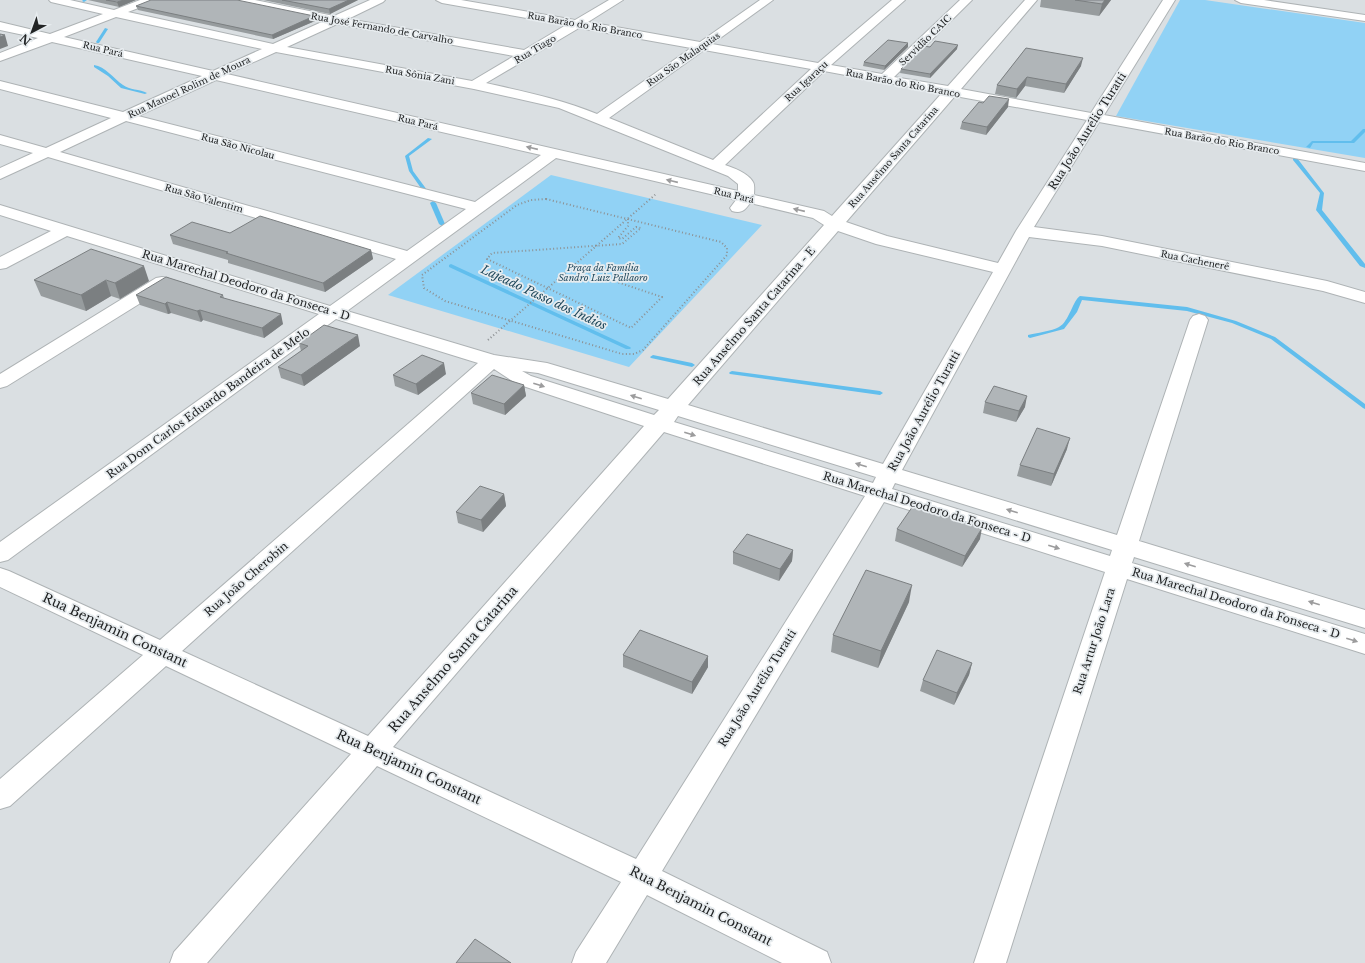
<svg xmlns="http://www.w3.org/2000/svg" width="1365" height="963" font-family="'Libre Baskerville',serif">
<rect width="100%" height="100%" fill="#dadfe2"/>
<g fill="#91d2f5">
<path d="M1180,0H1205L1365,23V158L1116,116Z"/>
<path d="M551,175L762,225L629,367L388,295Z"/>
</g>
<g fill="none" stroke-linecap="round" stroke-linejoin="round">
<g fill="#61beed" fill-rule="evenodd">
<path d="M83,0H87L84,2L82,1Z"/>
<path d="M105,28L108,29L99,43H97L96,42Z"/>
<path d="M94,65C105,66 114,79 123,85C129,90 140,89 147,93L145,94L121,88L108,76L94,67Z"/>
<path d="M1363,129H1365V132L1354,143H1313L1310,148L1306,147L1312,141H1351Z"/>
<path d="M428,138L432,139L409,156L413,171L427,190L425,191H423L409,171L405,156Z"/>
<path d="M1293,158H1297L1324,193L1322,210L1365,264V268L1360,266L1316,210L1320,193L1293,160Z"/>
<path d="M433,201L436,203L445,224L444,225L442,226L439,224L430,203Z"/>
<path d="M451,264L630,347L631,348L630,349H626L449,267V265Z"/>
<path d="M1080,296L1187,307L1236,321L1275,337L1365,404V409L1363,408L1271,339L1232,323L1187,311L1082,300L1077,312L1064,329L1030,338L1028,337V335C1036,333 1052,331 1059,327C1069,322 1073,300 1080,296Z"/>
<path d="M653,355L692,363L695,365L692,367L651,358L650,357Z"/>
<path d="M732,371L880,391L883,393L880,395L730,374L729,373L730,372Z"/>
</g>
<g stroke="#aeb3b5" stroke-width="2">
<g id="minor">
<path d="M49,0H70L114,10L140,0H156L154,2L128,12L273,44L324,21L239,3L233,0H255L334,16L370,0H385L383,2L348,19L524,50L566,25L442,3L436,0H461L575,20L609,0H623L588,22L700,42L760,0H773L712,44L818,63L892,0H905L831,65L882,74L960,0H972L894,77L948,86L1025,0H1037L961,89L1091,113L1163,0H1175L1104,115L1365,163V171L1099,122L1034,227L1102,236L1327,281L1365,292V303L1323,291L1102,246L1029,237L902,470L1117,535L1190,320L1193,316L1199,314L1205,316L1208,320L1139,541L1365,610V628L1134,557L1132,563L1365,634V654L1127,579L1006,963H974L1105,572L884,502L662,871L827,952L831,963H782L647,895L606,963H572L576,952L621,882L377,766L207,963H170L174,952L351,754L166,666L10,806L0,809V779L143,655L0,587V568L9,571L160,640L478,363L336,319L8,560L0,562V542L319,314L67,236L6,268L0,269V257L51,231L0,215V205L330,306L396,259L48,157L0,179V168L33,153L0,144V135L46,148L111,118L0,89V81L123,112L202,76L52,42L0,61V53L38,38L0,30V22L50,34L103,14L51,2ZM116,17L262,49L213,71L64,37ZM337,24L514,56L472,81L287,47ZM579,28L691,48L597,114C560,99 525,92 486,83ZM704,50L811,69L713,160L609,118ZM276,52L474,89L559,108L728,176L738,184V191L227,74ZM824,71L942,93L832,216L824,211L754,195C754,191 755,185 753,182C748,173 734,168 725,165ZM216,80L541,155L475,202L138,116ZM955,96L1087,120L1016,231L998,263L887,236L846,222ZM126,121L466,209L407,251L60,152ZM556,158L736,200L730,208L732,211C742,214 745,210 750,203L813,218L824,225L668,399L547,363L494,355L347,311ZM838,231L876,244L993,272L883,464L688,405ZM494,369L517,384L644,426L368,736L182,651ZM522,371L538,373L659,410L654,415L531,376ZM678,416L876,477L873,483L674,422ZM664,432L865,496L636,859L393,747ZM895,483L1112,550L1110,556L892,489Z"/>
<path d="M1235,0H1264L1365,15V21L1241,3Z"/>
<path d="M162,277L168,278L171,282L168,286L7,386L0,388V374L156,278Z"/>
</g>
</g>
<g stroke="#8d9193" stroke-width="2" stroke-dasharray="1 2.5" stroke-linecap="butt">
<path d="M546,199L721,242L727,248V255L643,350L634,354H622L445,301L424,288L422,275L517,205L531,200Z"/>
<path d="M572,267L662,297L631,328L487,259L492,253L622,244L641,228L636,227L622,239L618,238L628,226V219"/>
<path d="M488,340L656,194"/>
</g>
<use href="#minor" fill="#fff" fill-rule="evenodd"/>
</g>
<g fill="#979c9e">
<path d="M88,0H136L119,7Z"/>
<path d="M263,0H358L330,14Z"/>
<path d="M1041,0H1111L1099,16L1040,7Z"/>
<path d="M136,6L315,21L273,39L138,10Z"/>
<path d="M908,47L884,70L863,66L864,62Z"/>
<path d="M930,47L957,49L930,78L900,73L901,69Z"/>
<path d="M1026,48L1081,66L1064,93L1025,86L1016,98L995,94L997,85Z"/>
<path d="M983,103L1008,107L986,135L960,129L962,122Z"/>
<path d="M230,233L371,250L373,259L325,292L228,263V260L173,244L170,235Z"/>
<path d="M34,280L149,281L120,299L111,296L86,311L41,296Z"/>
<path d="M136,295H223L224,298L283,324L264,338L203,320L201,322L171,313L168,314L140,305Z"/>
<path d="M299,343L360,346L304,386L281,378L278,367L301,351Z"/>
<path d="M446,374L418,395L395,386L393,375Z"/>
<path d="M524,385L526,396L505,415L473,404L471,393Z"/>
<path d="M985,402L1025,407L1016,422L983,413Z"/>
<path d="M1067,449L1051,486L1017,476L1020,465Z"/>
<path d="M504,494L506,506L483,532L458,523L456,512Z"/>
<path d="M897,529L980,539L962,567L895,541Z"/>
<path d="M793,550L792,561L779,581L733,564V552Z"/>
<path d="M909,602L878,668L831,652L833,635Z"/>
<path d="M623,655L708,656V667L692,694L623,667Z"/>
<path d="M972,663L969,675L954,705L920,691L923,680Z"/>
</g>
<g fill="#7b7f81">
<path d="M124,0H136L119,7L117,2Z"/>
<path d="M349,0H358L330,14L329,9Z"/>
<path d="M1105,0H1111L1099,16L1102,4Z"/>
<path d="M314,16L315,21L273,39L272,35Z"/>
<path d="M5,35L8,46L0,49V37Z"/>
<path d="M908,43V47L884,70L885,66Z"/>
<path d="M958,45L957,49L930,78V74Z"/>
<path d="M1083,58L1081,66L1064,93L1066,84Z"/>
<path d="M1027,77L1025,86L1016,98L1017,89Z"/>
<path d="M1009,99L1008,107L986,135L987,127Z"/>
<path d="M371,250L373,259L325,292L323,283Z"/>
<path d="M144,266L149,281L120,299L115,283Z"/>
<path d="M106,280L111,296L86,311L81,295Z"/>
<path d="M167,302L171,313L168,314L165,304Z"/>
<path d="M200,310L203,320L201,322L197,311Z"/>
<path d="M281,314L283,324L264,338L262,328Z"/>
<path d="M358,335L360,346L304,386L301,375Z"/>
<path d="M444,363L446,374L418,395L416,384Z"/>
<path d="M524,385L526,396L505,415L504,404Z"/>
<path d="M1027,396L1025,407L1016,422L1019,411Z"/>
<path d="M1070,438L1067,449L1051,486L1054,474Z"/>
<path d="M504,494L506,506L483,532L481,520Z"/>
<path d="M982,528L980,539L962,567L965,556Z"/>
<path d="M793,550L792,561L779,581L780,569Z"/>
<path d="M912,585L909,602L878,668L881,651Z"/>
<path d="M708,656V667L692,694V682Z"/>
<path d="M972,663L969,675L954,705L957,693Z"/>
</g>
<g fill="#b0b5b8" stroke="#7b7f81">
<path d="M106,0H124L117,2Z"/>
<path d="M151,0H237L314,16L272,35L136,6Z"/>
<path d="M282,0H349L329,9Z"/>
<path d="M1075,0H1105L1102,4Z"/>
<path d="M0,34L5,35L0,37Z"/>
<path d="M888,40L908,43L885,66L864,62Z"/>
<path d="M935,41L958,45L930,74L901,69L924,46L930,47Z"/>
<path d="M1026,48L1083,58L1066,84L1027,77L1017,89L997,85Z"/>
<path d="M989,96L1009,99L987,127L962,122L979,102L983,103Z"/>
<path d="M260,216L371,250L323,283L226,253L228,252L170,235L192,222L230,233Z"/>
<path d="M91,249L144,266L115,283L106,280L81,295L34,280Z"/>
<path d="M166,277L223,295L220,297L281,314L262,328L200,310L197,311L167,302L165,304L136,295Z"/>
<path d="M324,325L358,335L301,375L278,367L308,346L299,343Z"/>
<path d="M422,355L444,363L416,384L393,375Z"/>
<path d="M492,375L524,385L504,404L471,393Z"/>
<path d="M994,386L1027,396L1019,411L985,402Z"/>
<path d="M1037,428L1070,438L1054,474L1020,465Z"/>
<path d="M480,486L504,494L481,520L456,512Z"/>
<path d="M915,503L982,528L965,556L897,529Z"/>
<path d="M747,534L793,550L780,569L733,552Z"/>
<path d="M866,570L912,585L881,651L833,635Z"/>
<path d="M640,630L708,656L692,682L623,655Z"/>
<path d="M937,650L972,663L957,693L923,680Z"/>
<path d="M475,939L511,963H456Z"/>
</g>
<defs><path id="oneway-solid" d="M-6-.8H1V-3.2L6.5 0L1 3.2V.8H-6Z"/></defs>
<g fill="#9c9c9d">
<use href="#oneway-solid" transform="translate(532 148) rotate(-167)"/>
<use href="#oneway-solid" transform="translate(672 181) rotate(-167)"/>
<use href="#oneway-solid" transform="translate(799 210) rotate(-167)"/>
<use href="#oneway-solid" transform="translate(539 385) rotate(18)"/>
<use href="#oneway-solid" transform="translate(636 397) rotate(-163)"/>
<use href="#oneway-solid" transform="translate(690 434) rotate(17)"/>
<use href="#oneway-solid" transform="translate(861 465) rotate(-163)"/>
<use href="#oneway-solid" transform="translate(1012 511) rotate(-163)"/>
<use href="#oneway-solid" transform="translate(1054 547) rotate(17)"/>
<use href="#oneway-solid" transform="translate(1190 565) rotate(-163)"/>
<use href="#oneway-solid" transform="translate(1314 603) rotate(-163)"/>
<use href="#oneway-solid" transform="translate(1352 640) rotate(17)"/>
</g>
<g text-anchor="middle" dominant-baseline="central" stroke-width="3.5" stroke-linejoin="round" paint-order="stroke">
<g font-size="9" fill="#222425" stroke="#e7ecef">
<text transform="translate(585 25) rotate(10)">Rua Barão do Rio Branco</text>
<text transform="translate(382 28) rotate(10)">Rua José Fernando de Carvalho</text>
<text transform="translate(925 40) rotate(-44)">Servidão CAIC</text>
<text transform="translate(103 49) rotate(13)">Rua Pará</text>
<text transform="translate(535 49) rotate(-31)">Rua Tiago</text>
<text transform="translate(683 59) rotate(-35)">Rua São Malaquias</text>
<text transform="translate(420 75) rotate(10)">Rua Sônia Zani</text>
<text transform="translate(806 81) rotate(-43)">Rua Igaraçu</text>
<text transform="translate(903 83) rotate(11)">Rua Barão do Rio Branco</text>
<text transform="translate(189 87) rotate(-25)">Rua Manoel Rolim de Moura</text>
<text transform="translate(418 122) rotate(13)">Rua Pará</text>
<text transform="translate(1222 141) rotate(10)">Rua Barão do Rio Branco</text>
<text transform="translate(238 146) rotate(15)">Rua São Nicolau</text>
<text transform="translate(893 157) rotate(-49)">Rua Anselmo Santa Catarina</text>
<text transform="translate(734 195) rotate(13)">Rua Pará</text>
<text transform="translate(204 198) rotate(16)">Rua São Valentim</text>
<text transform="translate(1195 260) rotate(11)">Rua Cachenerê</text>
</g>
<g font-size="9" font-style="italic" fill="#1f475b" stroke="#e7ecef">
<text x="603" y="267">Praça da Família<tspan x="603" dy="10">Sandro Luiz Pallaoro</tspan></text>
</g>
<g font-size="11" fill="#222425" stroke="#e7ecef">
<text transform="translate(1087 131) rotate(-58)">Rua João Aurélio Turatti</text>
<text transform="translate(246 285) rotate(17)">Rua Marechal Deodoro da Fonseca - D</text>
<text transform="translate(754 316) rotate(-49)">Rua Anselmo Santa Catarina - E</text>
<text transform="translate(208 403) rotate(-36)">Rua Dom Carlos Eduardo Bandeira de Melo</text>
<text transform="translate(924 411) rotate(-61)">Rua João Aurélio Turatti</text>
<text transform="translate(927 507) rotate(17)">Rua Marechal Deodoro da Fonseca - D</text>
<text transform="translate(246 579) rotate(-41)">Rua João Cherobin</text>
<text transform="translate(1236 603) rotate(17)">Rua Marechal Deodoro da Fonseca - D</text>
<text transform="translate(1094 641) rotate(-72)">Rua Artur João Lara</text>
<text transform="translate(757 688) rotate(-58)">Rua João Aurélio Turatti</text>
</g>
<g font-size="12" font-style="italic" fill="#1f485b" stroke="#e7ecef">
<text transform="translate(544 297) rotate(25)">Lajeado Passo dos Índios</text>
</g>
<g font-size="13" fill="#222425" stroke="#e7ecef">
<text transform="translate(115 630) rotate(25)">Rua Benjamin Constant</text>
<text transform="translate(453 659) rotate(-49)">Rua Anselmo Santa Catarina</text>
<text transform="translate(409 767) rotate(25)">Rua Benjamin Constant</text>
<text transform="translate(701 906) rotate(27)">Rua Benjamin Constant</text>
</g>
</g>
<g transform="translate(32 32) rotate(221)" stroke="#e7ecef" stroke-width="3" paint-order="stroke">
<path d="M0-3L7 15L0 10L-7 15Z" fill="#222425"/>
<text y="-6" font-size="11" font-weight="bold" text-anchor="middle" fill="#222425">N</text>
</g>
</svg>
